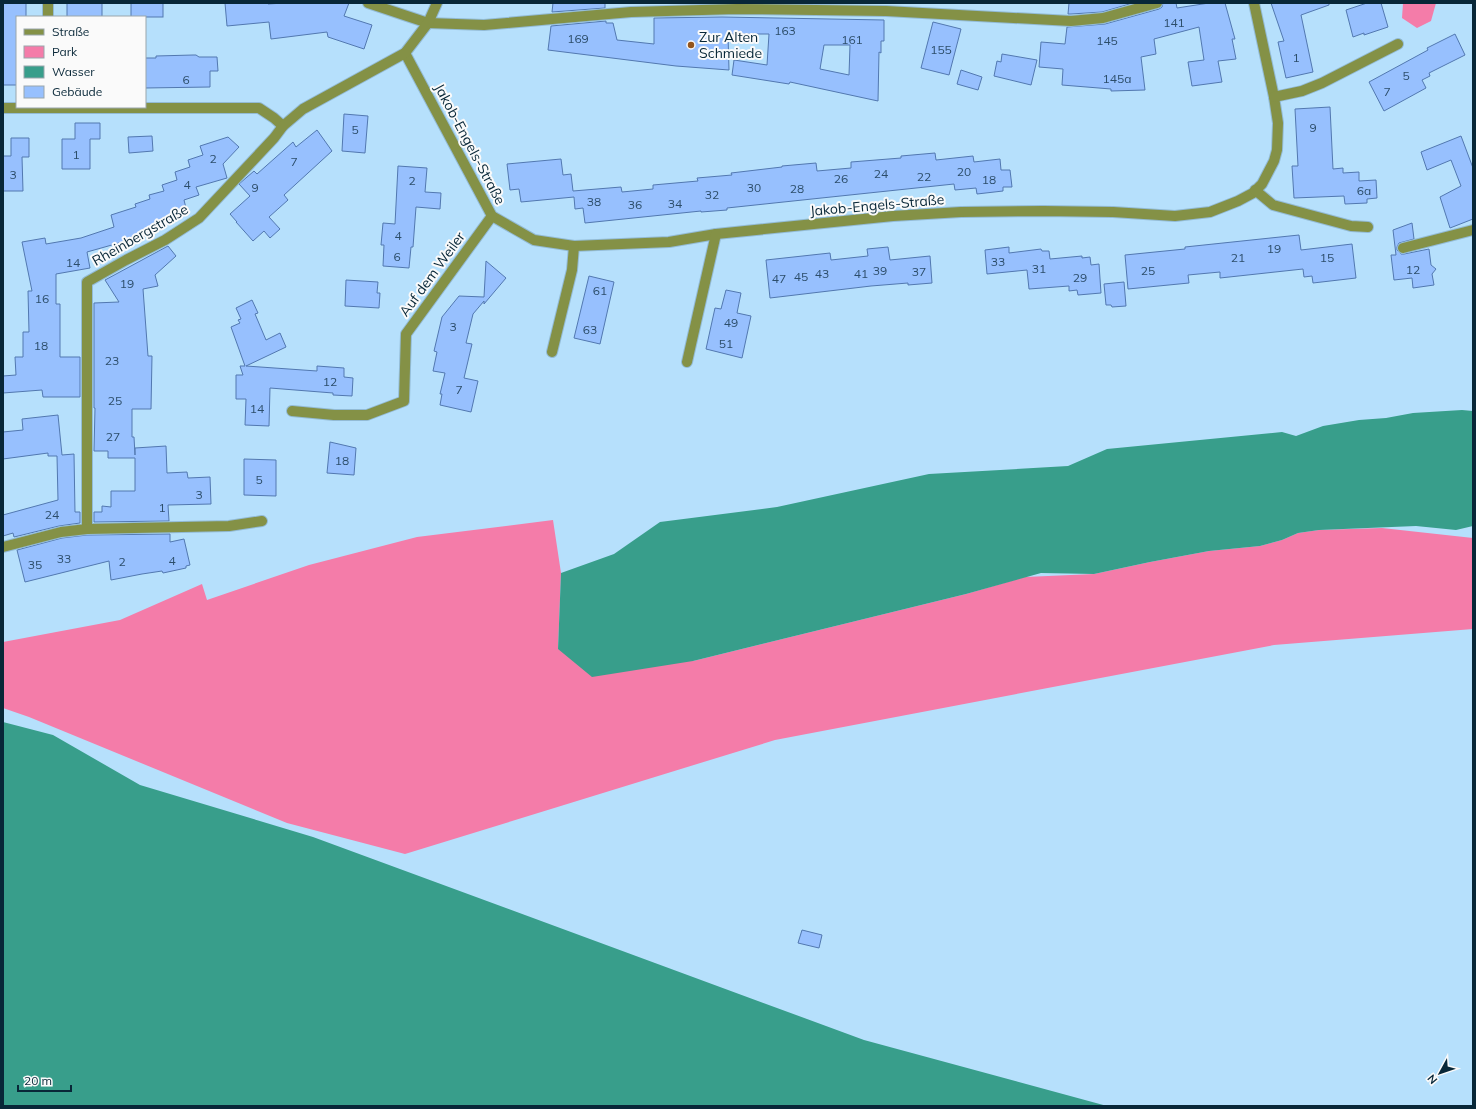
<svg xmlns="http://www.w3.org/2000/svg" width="1476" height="1109" font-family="Mulish,sans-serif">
<rect width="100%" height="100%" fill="#b6e0fc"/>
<g fill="#f47ca9">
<path d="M1403,3H1436L1431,21L1417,28L1402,18Z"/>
<path d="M553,520L561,573L558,649L693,661L966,594L1025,577L1094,574L1150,562L1209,551L1260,546L1282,540L1298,533L1319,530L1382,528L1473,538V629L1274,645L775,740L405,854L287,823L29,717L3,708V642L120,620L202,584L207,600L309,565L417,537Z"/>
</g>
<g fill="#389e8b">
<path d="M1462,410L1473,411V526L1456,530L1416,526L1319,530L1298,533L1282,540L1260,546L1209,551L1150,562L1094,574L1041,573L966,594L693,661L592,677L558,649L561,573L614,554L660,522L777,507L929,474L1068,466L1107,449L1282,432L1296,436L1323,426L1359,420L1386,418L1413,413Z"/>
<path d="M3,722L53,735L140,785L313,837L864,1040L1107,1106H3Z"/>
</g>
<g fill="#97c0fe" stroke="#5278b0" fill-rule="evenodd">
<path d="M3,3H26V17H17V85H3Z"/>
<rect x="67" y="3" width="35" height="14"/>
<rect x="131" y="3" width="32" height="14"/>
<path d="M225,3H268V4L284,3H349L344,16L372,25L364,49L328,37L327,32L271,39L269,22L227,26Z"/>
<path d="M553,3H605V8L552,12Z"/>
<path d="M1069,3H1133L1102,12L1071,14H1068Z"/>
<path d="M1163,3H1176L1177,8L1209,3H1225L1235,39H1232L1236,59L1218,61L1222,82L1192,86L1188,62L1204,60L1199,27L1154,39L1156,54L1141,57L1145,90L1111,91V89L1062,85L1063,69L1039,67L1041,42L1065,44L1067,27L1105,24L1159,9L1162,7Z"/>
<path d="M1271,3H1329V5L1301,15L1313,72L1286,78L1278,42L1284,41Z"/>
<path d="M1367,3H1381L1388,27L1364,35V33L1353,37L1346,10Z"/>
<path d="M722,17L884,20V41H881V53L879,52L878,101L790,82L789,84L732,75L734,60L767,65L769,34H728L729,70L676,66L548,50L551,26L606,21V23H613L617,40L654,44V18ZM824,45H850L849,75L820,69Z"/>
<path d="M933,22L961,29L949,75L921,68Z"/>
<path d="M1455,34L1465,55L1429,73L1430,76L1422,80L1426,88L1384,111L1369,82L1428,50L1427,48Z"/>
<path d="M1002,54L1037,60L1031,85L994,76L997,61L1001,62Z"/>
<path d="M193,55H196L199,57H217L218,71H210V87L145,88V58H156V56Z"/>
<path d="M961,70L982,77L978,90L957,84Z"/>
<path d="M1330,107L1333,169L1343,168V173L1359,172V181L1376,180L1377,198L1367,199V203L1345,204L1344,196L1294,198L1292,166H1298L1295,109Z"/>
<path d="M344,114L368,116L365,153L342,151Z"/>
<path d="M75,123H100V139H90V169H62V139H75Z"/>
<path d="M317,130L332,151L284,195L288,200L269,217L280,229L270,238L264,231L253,241L236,222H237L230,214L250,196L239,184L254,171L257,174L293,142L296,147Z"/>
<path d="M152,136L153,151L129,153L128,137Z"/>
<path d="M1461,136L1473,168V219L1450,228L1440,197L1461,186L1451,160L1427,170L1421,152Z"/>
<path d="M228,137L239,147L223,164L227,178L196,187L199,195L184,200L186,208L171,212L173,218L153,225L158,232L87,252L90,268L56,274V304H60V357H80V397H43L42,390L3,393V376L16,375L15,357H23V332H29L28,291H32L22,242L45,238L46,244L81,238L114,227L111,215L136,207L135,204L150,199L149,195L164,191L162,185L177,180L175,172L190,167L188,160L203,155L200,146Z"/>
<path d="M11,138H29V157H22L23,191H3V156H11Z"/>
<path d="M935,153L936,160L973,156L974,162L1000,159L1001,170H1010L1012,187H1003V191L977,194L976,188L955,190L954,184L727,208V210L701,212V211L585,223L583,208L575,209L574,197L521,202L519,189L510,190L507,164L561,159L563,175L571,174L573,191L621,187L622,192L653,189V185L698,181L697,178L732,175L731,173L782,167V166L816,163L817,171L851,168V162L901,158V156Z"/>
<path d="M398,166L427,168L425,192L441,193L440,209L416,207L413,247H411L409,268L383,266L384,245H381L383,223L395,224Z"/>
<path d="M1412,223L1414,239L1399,243L1397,247V250L1401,254H1404L1429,249L1431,265L1436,269L1432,274L1434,285L1413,288L1412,278L1394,280L1391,255H1396L1393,230Z"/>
<path d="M1299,235L1301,250L1352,244L1356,278L1313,283L1312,276L1304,277L1303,269L1220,278V272L1188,275L1189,283L1128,289L1125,255L1185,249V247Z"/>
<path d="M168,246L176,256L155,275L158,286L143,289L148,356H152L151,409H132V437H134L135,455V448L166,446L167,473L187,472L188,478L210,477L211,504L168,505L169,521L94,522V512H102V506L111,507V491H135V458H108V451H94L95,408H94V303L119,302L105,280Z"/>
<path d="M888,247L890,260L930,256L932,283L908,285V283L871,286L770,298L766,260L830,253L831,260L868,256L867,249Z"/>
<path d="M1009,247V253L1041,249L1042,251H1049L1050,259L1082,256V258L1090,257L1091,265L1099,264L1101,293L1078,295L1077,290L1069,291V286L1029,289L1027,270L987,274L985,250Z"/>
<path d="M486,261L506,278L484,304V301L473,314L466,343L472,344L464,378L478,381L471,412L440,405L442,394H440L445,373L433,371L437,352L434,351L442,317L459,296L484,297Z"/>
<path d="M589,276L614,282L600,344L574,338Z"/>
<path d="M346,280L378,282L377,293H380L379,308L345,306Z"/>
<path d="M1124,282L1126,306L1112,307L1111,305H1106L1104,284Z"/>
<path d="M726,290L741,293L737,313L751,316L742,358L706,349L715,308L721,309Z"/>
<path d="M252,300L258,313L255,314L266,340L280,333L286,347L246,366L317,371V366L344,368V377L353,378L352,396L333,395V393L270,388L269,426L245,425L246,399H236V375H243L240,366H245L231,327L240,323L238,320L241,319L236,308Z"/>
<path d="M58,415L62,455L74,454L75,512H80V523L59,526L14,537L13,533L3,536V515L58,500L57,456H48V453L3,459V432L23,430L22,419Z"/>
<path d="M330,442L356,448L354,475L327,473Z"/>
<path d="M244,459L276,460V496L244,495Z"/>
<path d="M170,534V542L184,539L190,565L186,566V568L163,573L162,571L142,574L111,580L109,561L25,582L17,550L62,538L87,535Z"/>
<path d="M802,930L822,935L819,948L798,943Z"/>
</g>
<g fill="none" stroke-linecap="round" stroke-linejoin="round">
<g stroke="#93bbd5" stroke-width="12">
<g id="minor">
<path d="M48,3V17"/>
<path d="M368,3L428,23L484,25L631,12L737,9L886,11L1071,21L1103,18L1157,3"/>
<path d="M405,53L492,216L534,240L574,246L669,242L716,234L893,216L961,212L1043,211L1113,212L1175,216L1210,212L1238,201L1253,193L1262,184L1274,161L1277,150L1278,123L1274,97L1254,3"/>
<path d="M1274,97L1302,91L1322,83L1398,44"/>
<path d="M3,108H259L274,118L283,126"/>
<path d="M1255,190L1273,205L1351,226L1368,227"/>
<path d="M1403,248L1473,230"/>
<path d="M552,352L572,270L574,246"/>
<path d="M687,362L716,234"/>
<path d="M292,411L334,415H367L404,401L406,334L492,216"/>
<path d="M87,529V282L126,260L165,240L199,218L274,138L283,126L303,109L405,53L428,23L437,3"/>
<path d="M3,547L61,532L87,529L229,526L262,521"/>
</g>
</g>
<use href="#minor" stroke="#849146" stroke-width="10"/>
</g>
<circle fill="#94551c" stroke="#fafafa" stroke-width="1.5" cx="691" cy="45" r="4"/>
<g text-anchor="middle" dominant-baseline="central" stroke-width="4" stroke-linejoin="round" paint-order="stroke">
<g font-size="12" fill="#2c4d6a">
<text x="1174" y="22">141</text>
<text x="785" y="30">163</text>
<text x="578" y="38">169</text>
<text x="852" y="39">161</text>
<text x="1107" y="40">145</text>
<text x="941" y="49">155</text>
<text x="1296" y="57">1</text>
<text x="1406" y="75">5</text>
<text x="1117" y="78">145a</text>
<text x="186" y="79">6</text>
<text x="1387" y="91">7</text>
<text x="1313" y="127">9</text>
<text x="355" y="129">5</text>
<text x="76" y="154">1</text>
<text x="213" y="158">2</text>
<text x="294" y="161">7</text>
<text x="964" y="171">20</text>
<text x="881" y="173">24</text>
<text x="13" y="174">3</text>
<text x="924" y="176">22</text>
<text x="841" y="178">26</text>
<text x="989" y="179">18</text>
<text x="412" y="180">2</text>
<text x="187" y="184">4</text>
<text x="255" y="187">9</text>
<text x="754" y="187">30</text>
<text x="797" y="188">28</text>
<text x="1364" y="190">6a</text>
<text x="712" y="194">32</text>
<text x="594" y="201">38</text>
<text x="675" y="203">34</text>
<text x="635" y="204">36</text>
<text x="398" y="235">4</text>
<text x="1274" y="248">19</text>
<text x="397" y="256">6</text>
<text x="1238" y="257">21</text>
<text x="1327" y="257">15</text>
<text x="998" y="261">33</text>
<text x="73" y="262">14</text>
<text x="1039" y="268">31</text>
<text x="1413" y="269">12</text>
<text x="880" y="270">39</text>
<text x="1148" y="270">25</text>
<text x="919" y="271">37</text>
<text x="822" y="273">43</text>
<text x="861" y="273">41</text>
<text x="801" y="276">45</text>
<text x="1080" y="277">29</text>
<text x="779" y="278">47</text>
<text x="127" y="283">19</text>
<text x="600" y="290">61</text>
<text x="42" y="298">16</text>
<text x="731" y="322">49</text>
<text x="453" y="326">3</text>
<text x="590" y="329">63</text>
<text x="726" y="343">51</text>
<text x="41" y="345">18</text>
<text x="112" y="360">23</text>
<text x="330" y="381">12</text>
<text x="459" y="389">7</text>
<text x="115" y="400">25</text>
<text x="257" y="408">14</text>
<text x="113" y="436">27</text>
<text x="342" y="460">18</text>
<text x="259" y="479">5</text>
<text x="199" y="494">3</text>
<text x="162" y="507">1</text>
<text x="52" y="514">24</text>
<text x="64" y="558">33</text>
<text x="172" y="560">4</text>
<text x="122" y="561">2</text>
<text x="35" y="564">35</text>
</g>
<g font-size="14" fill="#082738" stroke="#fafafa" text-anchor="start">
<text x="699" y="37">Zur Alten<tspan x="699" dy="16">Schmiede</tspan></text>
</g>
<g font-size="14" fill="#082738" stroke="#fafafa">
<text transform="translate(470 144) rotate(62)">Jakob-Engels-Straße</text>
<text transform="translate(877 205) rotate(-5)">Jakob-Engels-Straße</text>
<text transform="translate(140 235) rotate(-30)">Rheinbergstraße</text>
<text transform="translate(432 274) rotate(-54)">Auf dem Weiler</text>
</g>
</g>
<rect width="1476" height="1109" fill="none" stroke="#082738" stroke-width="8"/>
<rect x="16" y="16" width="130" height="92" fill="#fafafa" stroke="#99a6ac"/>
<rect x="24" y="29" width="20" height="6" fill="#849146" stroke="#99a6ac"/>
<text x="52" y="36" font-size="12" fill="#082738">Straße</text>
<rect x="24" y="46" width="20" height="12" fill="#f47ca9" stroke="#99a6ac"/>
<text x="52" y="56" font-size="12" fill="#082738">Park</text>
<rect x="24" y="66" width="20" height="12" fill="#389e8b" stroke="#99a6ac"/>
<text x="52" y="76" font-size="12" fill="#082738">Wasser</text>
<rect x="24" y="86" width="20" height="12" fill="#97c0fe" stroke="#99a6ac"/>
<text x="52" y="96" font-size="12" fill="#082738">Gebäude</text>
<g transform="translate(1440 1073) rotate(230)" stroke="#fafafa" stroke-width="3" paint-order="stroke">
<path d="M0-3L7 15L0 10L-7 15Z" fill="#082738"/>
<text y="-6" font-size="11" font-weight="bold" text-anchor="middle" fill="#082738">N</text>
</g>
<path d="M18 1085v6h53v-6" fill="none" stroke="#082738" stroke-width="2"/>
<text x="24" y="1085" font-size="12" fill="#082738" stroke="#fafafa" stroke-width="3" paint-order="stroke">20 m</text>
</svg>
